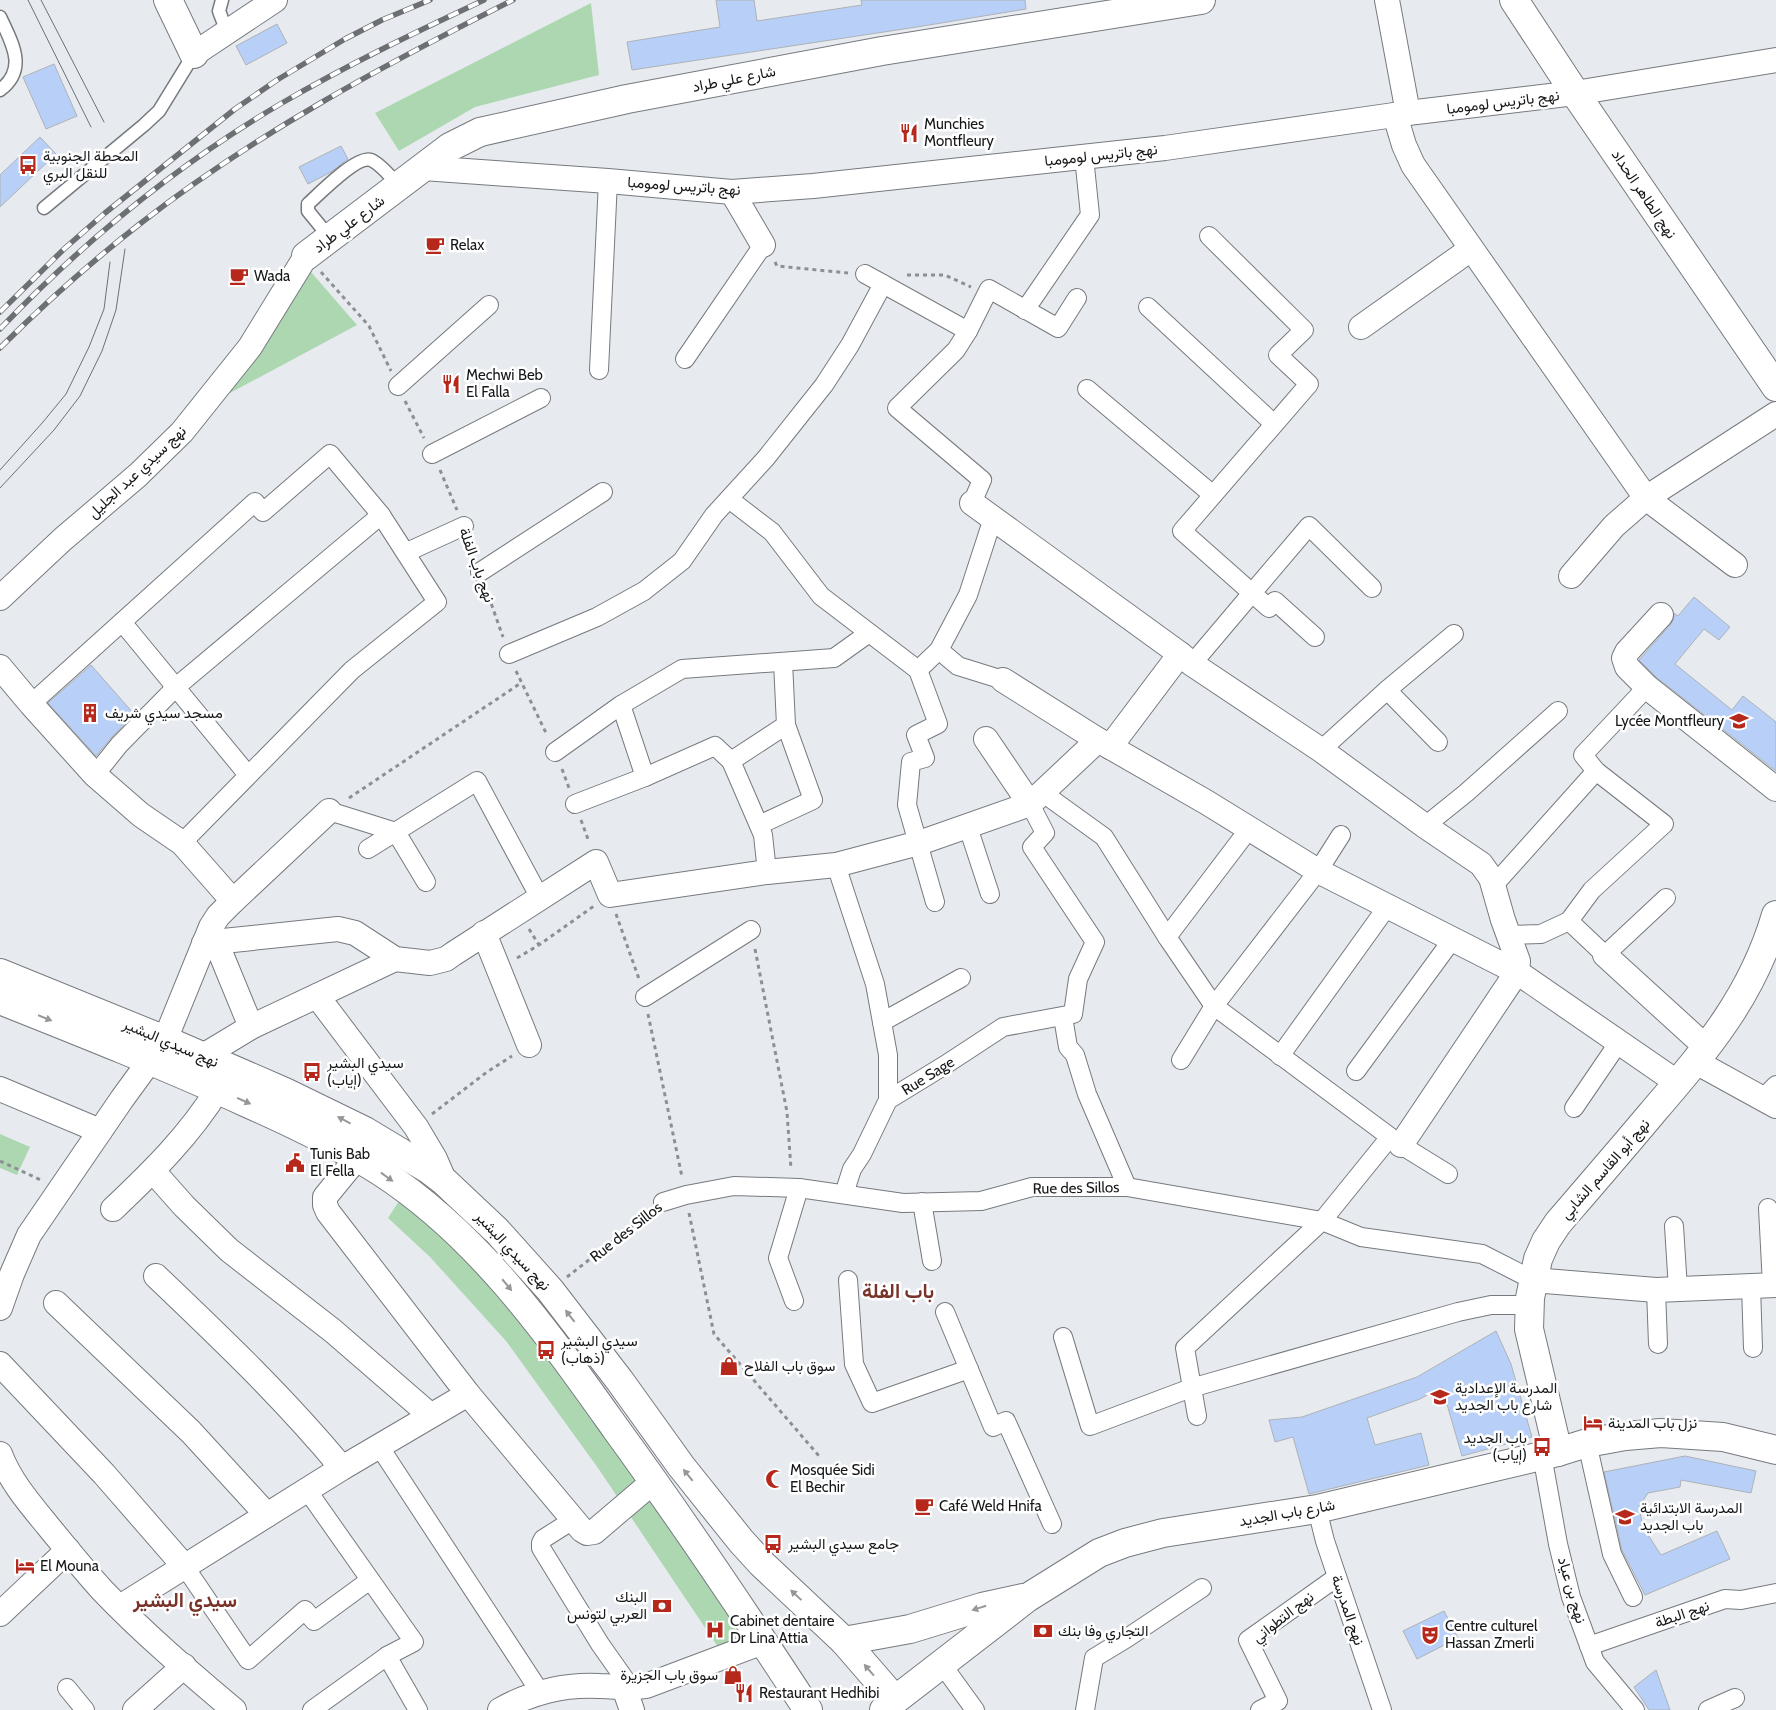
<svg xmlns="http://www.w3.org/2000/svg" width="1776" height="1710" font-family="Cabin,Vazirmatn,sans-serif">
<rect width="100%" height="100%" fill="#e7ebf0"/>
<g fill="#add7b1">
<path d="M591,3L599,75L475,107L399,151L375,113Z"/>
<path d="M311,272L357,325L215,401Z"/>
<path d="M0,1134L30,1147L17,1175L0,1168Z"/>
<path d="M399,1201L444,1237L523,1324L621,1456L743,1637L720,1650L598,1468L506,1341L430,1257L388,1218Z"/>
</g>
<g fill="#b8d0f7" stroke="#aeb2b7">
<path d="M716,0H754L757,21L862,5L861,0H1025L1026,9L917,27L632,70L627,42L720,27Z"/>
<path d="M277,24L287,43L246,65L236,46Z"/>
<path d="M54,64L77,116L46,129L23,77Z"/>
<path d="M40,137L56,154L0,207V175Z"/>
<path d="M341,146L348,159L331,172L308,184L299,167Z"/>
<path d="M1694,597L1730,627L1719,640L1704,629L1675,664L1732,710L1743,696L1776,722V771L1656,677L1639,660L1671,624L1674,618V613L1678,616Z"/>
<path d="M91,665L134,714L111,738L96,756L48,703Z"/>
<path d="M1496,1331L1511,1364L1532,1437L1462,1456L1442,1387L1420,1399L1367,1418L1375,1445L1421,1433L1429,1465L1309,1494L1293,1437L1275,1442L1269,1420L1302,1417L1417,1377Z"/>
<path d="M1685,1456L1756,1471L1751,1493L1681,1480L1680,1487L1648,1493L1639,1507L1643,1527L1661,1555L1717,1531L1730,1559L1645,1595L1622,1550L1604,1472Z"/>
<path d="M1444,1611L1458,1638L1417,1659L1403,1631Z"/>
<path d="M1656,1670L1670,1710H1649L1634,1687Z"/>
</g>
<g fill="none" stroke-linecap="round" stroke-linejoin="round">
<g stroke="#767a7f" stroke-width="15">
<g id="service">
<path d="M222,0L219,11L227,32"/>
<path d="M0,17C12,43 28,69 0,90"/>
<path d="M44,208L144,125L159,111L194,54"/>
<path d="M330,238L308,211V204C319,194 357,155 371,160C379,163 393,179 399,186"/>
</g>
</g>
<g stroke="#767a7f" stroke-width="20">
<g id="pedestrian">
<path d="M865,274L968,331"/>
<path d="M1148,307L1274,424"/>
<path d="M1025,310L1090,215L1084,157"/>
<path d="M685,359L763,245"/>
<path d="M599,370L608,181"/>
<path d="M398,386L489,305"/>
<path d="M1087,389L1213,495"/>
<path d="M432,454L541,398"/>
<path d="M729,499L772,532L821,596L918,670L938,724L916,735L925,758L911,762L907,805L935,902"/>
<path d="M972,503L982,480L897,408L956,350L968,331L989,289L1058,328L1077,298"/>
<path d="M407,552L464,526"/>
<path d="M480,572L603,492"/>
<path d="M122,622L248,775"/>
<path d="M1315,637L1275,601L1269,608L1252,593L1309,526L1372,588"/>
<path d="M939,650L958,666L1003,680"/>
<path d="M509,654L597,617L644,591L682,561L714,515L766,458L824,385L850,345L883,284"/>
<path d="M1192,664L1252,593L1182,531L1309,384L1278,355L1304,330L1209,236"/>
<path d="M918,670L939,650L968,595L993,518"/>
<path d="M1647,687L1583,755L1596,771L1664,824L1592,890L1569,921L1605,955L1666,898"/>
<path d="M1387,690L1438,742"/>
<path d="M31,704L255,502L263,512L330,454L381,515L437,602L352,670L182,843"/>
<path d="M621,705L645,777"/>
<path d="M1321,750L1387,690L1454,634"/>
<path d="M555,752L621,705L682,669L834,658L869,633"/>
<path d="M95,775L119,745L176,687L381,515"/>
<path d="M1043,793L1104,837L1167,937L1214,1006L1401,1145L1448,1174"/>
<path d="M575,804L645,777L715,746L731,761"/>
<path d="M329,811L396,832L426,882"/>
<path d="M759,825L813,800L786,725"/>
<path d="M1425,826L1466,793L1558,711"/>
<path d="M968,827L990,894"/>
<path d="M368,849L477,781L540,898"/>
<path d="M836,865L875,984L888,1055V1100"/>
<path d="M767,872L763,835L731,761L786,725L783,662"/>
<path d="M1493,886L1596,771"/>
<path d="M1509,935L1541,934L1569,921"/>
<path d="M1167,937L1249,829"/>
<path d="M645,997L751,930"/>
<path d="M1063,1017L1068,1047L1075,1055L1087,1094L1127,1187"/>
<path d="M882,1022L961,978"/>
<path d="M1280,1056L1387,907"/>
<path d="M1181,1060L1214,1006L1318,871L1341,835"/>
<path d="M1356,1071L1452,940"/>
<path d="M1763,1098L1776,1085"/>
<path d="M1574,1108L1619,1042"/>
<path d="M844,1194L852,1169L862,1154L888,1100L945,1065L1003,1027L1073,1014L1078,979L1095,942L1032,847L1045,833L1030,804"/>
<path d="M663,1202L686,1195L734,1186L799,1188L903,1203L981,1201L1032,1187H1127L1322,1221L1361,1237L1482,1254L1533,1280"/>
<path d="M922,1202L932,1261"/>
<path d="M1768,1208L1772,1285"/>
<path d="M1674,1226L1678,1289"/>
<path d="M848,1280L854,1364L872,1403L969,1369"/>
<path d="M1751,1286L1753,1348"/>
<path d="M1656,1290L1658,1344"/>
<path d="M794,1301L778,1258L799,1188"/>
<path d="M945,1312L993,1427L1006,1421L1052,1524"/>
<path d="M1063,1337L1090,1426L1191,1388L1458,1312L1491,1305H1518"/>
<path d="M1197,1416L1185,1348L1322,1221L1390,1137"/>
<path d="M1587,1443L1612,1554L1633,1597"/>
<path d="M379,1446L540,1692"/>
<path d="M1542,1455L1558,1544L1571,1597L1595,1662L1635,1710"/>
<path d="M307,1490L414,1642L387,1656L312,1710"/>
<path d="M1317,1509L1325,1541L1382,1710"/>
<path d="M573,1520L543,1539L541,1543V1548L600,1644L631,1688"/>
<path d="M185,1567L248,1660L305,1610L314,1621L370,1580"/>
<path d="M1589,1646L1725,1599L1741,1600L1776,1593"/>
<path d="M387,1656L418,1710"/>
<path d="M941,1663L975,1710"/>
<path d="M67,1688L85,1710"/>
<path d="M1085,1710L1094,1658L1127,1638L1202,1588"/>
<path d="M1260,1710L1278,1701L1248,1640L1337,1577"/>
<path d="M1708,1710L1735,1698"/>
</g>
</g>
<g stroke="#767a7f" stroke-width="26">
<g id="minor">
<path d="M1387,0L1408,113"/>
<path d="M194,54L275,0"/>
<path d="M1395,115L1404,145L1413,165L1646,498L1735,565"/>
<path d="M423,168L608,181L732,192L813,186L1165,148L1408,113L1575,93L1776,60"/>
<path d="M732,192L763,245"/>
<path d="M1361,327L1471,249"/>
<path d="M972,503L1180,654L1192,664L1321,750L1425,826L1481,864L1491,878L1503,920L1518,961L1517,972L1401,1145"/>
<path d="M1571,576L1614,526L1646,498L1776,414"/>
<path d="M0,598L63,539L138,475L182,432L250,347L306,256"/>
<path d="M1661,615L1627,652L1624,658L1627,667L1647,687L1776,789"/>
<path d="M0,667L31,704L95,775L141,815L182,843L233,901"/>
<path d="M1003,680L1098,740L1206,802L1318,871L1517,972L1678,1083"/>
<path d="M986,739L1030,804"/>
<path d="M1110,747L1180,654"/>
<path d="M484,933L529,1045"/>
<path d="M216,942L251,1027"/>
<path d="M204,943L338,929L355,933L395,959L430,963L446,959L453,954L596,862L610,895L767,872L836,865L919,843L1030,804L1098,740"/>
<path d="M1605,955L1707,1048"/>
<path d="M317,996L416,1127L435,1159L445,1182"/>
<path d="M203,1056L251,1027L395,959"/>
<path d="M1696,1062L1776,1106"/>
<path d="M0,1089L100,1131"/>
<path d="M357,1158L325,1197V1205L328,1212L468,1394L582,1530L587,1533L594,1532L654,1481"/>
<path d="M153,1171L184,1206L229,1250L333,1331L430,1415"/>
<path d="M113,1209C151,1173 190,1135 218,1089"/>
<path d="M156,1276C221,1338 285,1399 342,1468"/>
<path d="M1533,1280L1656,1290L1776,1285"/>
<path d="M56,1303L191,1432L267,1515"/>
<path d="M0,1308L12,1274L29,1235L122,1099L165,1040L211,927L218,916L233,901L329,811"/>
<path d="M0,1364L104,1474L185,1567"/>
<path d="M0,1454C10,1481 30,1504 48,1526C66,1548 83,1569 102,1590C143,1633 189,1672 234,1710"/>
<path d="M120,1607L342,1468L468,1394"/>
<path d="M0,1614L68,1550"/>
<path d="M624,1688L632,1710"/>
<path d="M135,1710L184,1666"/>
<path d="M500,1710C532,1692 563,1684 600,1686C615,1686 630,1689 646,1686L763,1642"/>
</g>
</g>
<g stroke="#767a7f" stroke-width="30">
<g id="tertiary">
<path d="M168,0L194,54"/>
<path d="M1514,0L1575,93L1776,387"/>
<path d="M306,256L450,147L480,132L627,99L882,51L1201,0"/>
<path d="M1558,1452L1529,1329L1530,1298L1538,1259L1546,1241L1558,1223C1589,1187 1621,1150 1652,1113C1706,1050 1752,997 1776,915"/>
</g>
</g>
<g stroke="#767a7f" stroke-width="30">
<g id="secondary">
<path d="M844,1641L910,1629L982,1607L1023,1598"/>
<path d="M895,1700L1027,1598L1099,1553L1125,1543L1163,1533L1317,1509L1558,1452L1587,1443L1625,1436L1661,1433L1723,1437L1776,1450"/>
</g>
</g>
<g stroke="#767a7f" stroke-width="30">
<g id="primary">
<path d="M0,973L165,1040L285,1092L365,1131L428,1169L445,1182L497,1231L550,1290L620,1381L681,1466L741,1541L761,1563L844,1641L895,1700L884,1710"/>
<path d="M0,1000C83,1033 166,1066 247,1103C292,1123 339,1145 381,1172C480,1236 549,1335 616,1429C683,1521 746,1615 808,1710"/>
</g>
</g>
<g stroke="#8c8f93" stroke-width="3" stroke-dasharray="4 4" stroke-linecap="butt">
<path d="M775,262L777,266L848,273"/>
<path d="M321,272L369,326L391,371"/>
<path d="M907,275H945L971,287"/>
<path d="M405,401L424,438"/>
<path d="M440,470L457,510"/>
<path d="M470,542L474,555"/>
<path d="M486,589L503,637"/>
<path d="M516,671L547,735"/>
<path d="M562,769L569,788"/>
<path d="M349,798L521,683"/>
<path d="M581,820L589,842"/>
<path d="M616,914L639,979"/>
<path d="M529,929L539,945"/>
<path d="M755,949L787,1112L791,1169"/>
<path d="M517,958L539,945L594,906"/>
<path d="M648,1014L682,1177"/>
<path d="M432,1114L487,1072L512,1056"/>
<path d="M0,1161L43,1181"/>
<path d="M689,1213L714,1334L819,1456"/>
<path d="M567,1277L649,1213"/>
</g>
<use href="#service" stroke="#fff" stroke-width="12"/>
<use href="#pedestrian" stroke="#fff" stroke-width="18"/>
<use href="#minor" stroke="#fff" stroke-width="24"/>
<use href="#tertiary" stroke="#fff" stroke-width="28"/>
<use href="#secondary" stroke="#fff" stroke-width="28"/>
<use href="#primary" stroke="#fff" stroke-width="28"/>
<g stroke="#6d7073" stroke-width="1">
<path d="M28,0L91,127"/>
<path d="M41,0L104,122"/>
<path d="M0,470L43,422L66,394L89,347L104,309L110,262"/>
<path d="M0,488L54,430L80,396L102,351L116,310L125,249"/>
</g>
<g stroke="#6d7073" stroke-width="5.5">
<g id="rail">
<path d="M0,312L64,249L105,213L235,109L277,80L345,39L382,20L430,0"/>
<path d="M0,329C83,242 178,164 282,103C347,65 416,32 484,0"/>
<path d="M0,348C45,303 91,262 141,223C255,134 384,65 513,0"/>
</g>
</g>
<use href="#rail" stroke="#fff" stroke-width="4" stroke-dasharray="11" stroke-linecap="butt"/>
</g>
<defs><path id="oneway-solid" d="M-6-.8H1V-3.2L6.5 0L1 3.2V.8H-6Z" transform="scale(1.25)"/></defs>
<g fill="#969798">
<use href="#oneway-solid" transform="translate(45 1018) rotate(22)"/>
<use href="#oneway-solid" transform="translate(244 1101) rotate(24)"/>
<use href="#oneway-solid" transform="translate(344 1120) rotate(-152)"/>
<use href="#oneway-solid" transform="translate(387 1177) rotate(36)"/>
<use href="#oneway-solid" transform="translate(507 1285) rotate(50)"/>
<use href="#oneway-solid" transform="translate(570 1316) rotate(-128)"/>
<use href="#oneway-solid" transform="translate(688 1475) rotate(-129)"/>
<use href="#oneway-solid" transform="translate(796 1595) rotate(-137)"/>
<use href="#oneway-solid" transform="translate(979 1608) rotate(163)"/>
<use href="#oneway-solid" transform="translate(869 1670) rotate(-131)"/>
</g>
<defs>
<g id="restaurant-bare" transform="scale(1.5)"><path d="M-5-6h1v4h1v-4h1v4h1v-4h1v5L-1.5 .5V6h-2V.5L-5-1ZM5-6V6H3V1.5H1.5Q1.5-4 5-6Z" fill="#b5281b" stroke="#fff" stroke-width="2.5" paint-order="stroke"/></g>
<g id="bus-bare" transform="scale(1.5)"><path d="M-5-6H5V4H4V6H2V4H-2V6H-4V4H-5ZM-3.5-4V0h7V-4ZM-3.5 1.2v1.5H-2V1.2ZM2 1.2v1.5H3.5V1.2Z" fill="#b5281b" stroke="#fff" stroke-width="2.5" paint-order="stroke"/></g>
<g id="cafe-bare" transform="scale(1.5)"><path d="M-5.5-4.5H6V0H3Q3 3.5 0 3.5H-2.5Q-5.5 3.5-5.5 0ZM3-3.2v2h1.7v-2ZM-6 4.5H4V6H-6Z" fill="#b5281b" stroke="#fff" stroke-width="2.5" paint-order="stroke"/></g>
<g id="building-bare" transform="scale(1.5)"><path d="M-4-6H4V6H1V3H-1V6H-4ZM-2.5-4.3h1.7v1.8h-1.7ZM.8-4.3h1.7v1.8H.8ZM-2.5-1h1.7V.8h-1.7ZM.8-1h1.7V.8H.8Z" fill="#b5281b" stroke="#fff" stroke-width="2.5" paint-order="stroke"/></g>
<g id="school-bare" transform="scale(1.5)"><path d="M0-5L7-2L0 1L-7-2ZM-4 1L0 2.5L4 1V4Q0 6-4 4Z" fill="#b5281b" stroke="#fff" stroke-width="2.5" paint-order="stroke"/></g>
<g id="civic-bare" transform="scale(1.5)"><path d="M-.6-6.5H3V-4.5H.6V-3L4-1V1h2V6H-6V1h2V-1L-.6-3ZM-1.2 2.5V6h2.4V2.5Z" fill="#b5281b" stroke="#fff" stroke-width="2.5" paint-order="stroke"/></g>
<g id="shop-bare" transform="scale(1.5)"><path d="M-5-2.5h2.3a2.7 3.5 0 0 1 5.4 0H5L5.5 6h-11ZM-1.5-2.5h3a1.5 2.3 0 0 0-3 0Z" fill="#b5281b" stroke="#fff" stroke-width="2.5" paint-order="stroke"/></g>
<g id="hotel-bare" transform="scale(1.5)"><path d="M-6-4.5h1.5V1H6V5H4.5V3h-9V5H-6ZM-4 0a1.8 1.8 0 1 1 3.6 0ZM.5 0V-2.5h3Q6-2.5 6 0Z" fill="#b5281b" stroke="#fff" stroke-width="2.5" paint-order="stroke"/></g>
<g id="mosque-bare" transform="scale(1.5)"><path d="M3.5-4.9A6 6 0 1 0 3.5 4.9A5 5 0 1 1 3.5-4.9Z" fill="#b5281b" stroke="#fff" stroke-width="2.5" paint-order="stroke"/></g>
<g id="bank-bare" transform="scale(1.5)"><path d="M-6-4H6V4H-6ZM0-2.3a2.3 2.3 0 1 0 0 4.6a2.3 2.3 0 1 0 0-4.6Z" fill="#b5281b" stroke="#fff" stroke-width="2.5" paint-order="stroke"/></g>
<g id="hospital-bare" transform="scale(1.5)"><path d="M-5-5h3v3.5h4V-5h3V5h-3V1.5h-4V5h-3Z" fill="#b5281b" stroke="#fff" stroke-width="2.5" paint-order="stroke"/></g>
<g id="theatre-bare" transform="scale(1.5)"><path d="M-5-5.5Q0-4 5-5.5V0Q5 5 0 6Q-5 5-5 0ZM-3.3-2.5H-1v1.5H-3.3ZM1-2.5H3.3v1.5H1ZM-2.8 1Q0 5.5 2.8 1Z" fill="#b5281b" stroke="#fff" stroke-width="2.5" paint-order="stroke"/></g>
</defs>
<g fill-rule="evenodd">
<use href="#restaurant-bare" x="909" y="133"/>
<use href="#bus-bare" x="28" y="165"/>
<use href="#cafe-bare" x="435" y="245"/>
<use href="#cafe-bare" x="239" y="276"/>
<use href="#restaurant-bare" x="451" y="384"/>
<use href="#building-bare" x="90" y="713"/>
<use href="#school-bare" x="1739" y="721"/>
<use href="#bus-bare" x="312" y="1072"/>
<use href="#civic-bare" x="295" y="1163"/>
<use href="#bus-bare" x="546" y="1350"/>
<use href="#shop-bare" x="729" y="1366"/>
<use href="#school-bare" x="1440" y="1397"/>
<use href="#hotel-bare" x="1593" y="1423"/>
<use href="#bus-bare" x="1542" y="1447"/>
<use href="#mosque-bare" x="775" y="1479"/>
<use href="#cafe-bare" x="924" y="1506"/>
<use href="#school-bare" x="1625" y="1517"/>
<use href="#bus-bare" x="773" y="1544"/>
<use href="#hotel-bare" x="25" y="1566"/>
<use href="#bank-bare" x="662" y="1606"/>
<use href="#hospital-bare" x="715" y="1630"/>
<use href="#bank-bare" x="1043" y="1631"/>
<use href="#theatre-bare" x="1430" y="1635"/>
<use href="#shop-bare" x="733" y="1675"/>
<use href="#restaurant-bare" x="744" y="1693"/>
</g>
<g text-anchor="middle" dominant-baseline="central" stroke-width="5" stroke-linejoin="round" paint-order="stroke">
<g font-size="15" fill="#151719" stroke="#fff">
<text transform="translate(734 79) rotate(-11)">شارع علي طراد</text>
<text transform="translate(1503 102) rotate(-7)">نهج باتريس لومومبا</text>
<text transform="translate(1101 155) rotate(-6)">نهج باتريس لومومبا</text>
<text transform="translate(684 186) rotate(4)">نهج باتريس لومومبا</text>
<text transform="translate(1644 194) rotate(56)">نهج الطاهر الحداد</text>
<text transform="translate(349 224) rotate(-37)">شارع علي طراد</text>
<text transform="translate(137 472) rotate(-43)">نهج سيدي عبد الجليل</text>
<text transform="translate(477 565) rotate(70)">نهج باب الفلة</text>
<text transform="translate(171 1043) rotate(23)">نهج سيدي البشير</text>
<text transform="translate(928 1076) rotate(-32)">Rue Sage</text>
<text transform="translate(1605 1169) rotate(-49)">نهج أبو القاسم الشابي</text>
<text transform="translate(1076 1188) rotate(-1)">Rue des Sillos</text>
<text transform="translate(626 1232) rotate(-38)">Rue des Sillos</text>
<text transform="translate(513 1251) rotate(47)">نهج سيدي البشير</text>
<text transform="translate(1287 1513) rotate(-10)">شارع باب الجديد</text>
<text transform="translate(1572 1590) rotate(74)">نهج بن عياد</text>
<text transform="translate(1348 1610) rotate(71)">نهج المدرسة</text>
<text transform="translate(1682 1614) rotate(-19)">نهج البطة</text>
<text transform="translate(1283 1617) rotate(-38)">نهج التطواني</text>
</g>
<g font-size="15" fill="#151719" stroke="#fff" text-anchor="start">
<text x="924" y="124">Munchies<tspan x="924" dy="17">Montfleury</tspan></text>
<text x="43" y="156">المحطة الجنوبية<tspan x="43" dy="17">للنقل البري</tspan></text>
<text x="450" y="245">Relax</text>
<text x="254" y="276">Wada</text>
<text x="466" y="375">Mechwi Beb<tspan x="466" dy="17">El Falla</tspan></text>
<text x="105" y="713">مسجد سيدي شريف</text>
<text x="1724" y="721" text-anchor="end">Lycée Montfleury</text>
<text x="327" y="1063">سيدي البشير<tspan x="327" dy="17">(إياب)</tspan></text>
<text x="310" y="1154">Tunis Bab<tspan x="310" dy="17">El Fella</tspan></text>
<text x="561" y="1341">سيدي البشير<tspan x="561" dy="17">(ذهاب)</tspan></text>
<text x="744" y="1366">سوق باب الفلاح</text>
<text x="1455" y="1388">المدرسة الإعدادية<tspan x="1455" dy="17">شارع باب الجديد</tspan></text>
<text x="1608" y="1423">نزل باب المدينة</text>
<text x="1527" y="1438" text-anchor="end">باب الجديد<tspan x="1527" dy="17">(إياب)</tspan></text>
<text x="790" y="1470">Mosquée Sidi<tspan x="790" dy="17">El Bechir</tspan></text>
<text x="939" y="1506">Café Weld Hnifa</text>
<text x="1640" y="1508">المدرسة الابتدائية<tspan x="1640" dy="17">باب الجديد</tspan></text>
<text x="788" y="1544">جامع سيدي البشير</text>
<text x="40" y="1566">El Mouna</text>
<text x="647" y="1597" text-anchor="end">البنك<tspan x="647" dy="17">العربي لتونس</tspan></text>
<text x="730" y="1621">Cabinet dentaire<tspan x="730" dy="17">Dr Lina Attia</tspan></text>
<text x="1445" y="1626">Centre culturel<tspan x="1445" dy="17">Hassan Zmerli</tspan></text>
<text x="1058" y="1631">التجاري وفا بنك</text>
<text x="718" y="1675" text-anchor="end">سوق باب الجزيرة</text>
<text x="759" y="1693">Restaurant Hedhibi</text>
</g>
<g font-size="20" font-weight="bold" fill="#79342a" stroke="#fff">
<text x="898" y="1291">باب الفلة</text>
<text x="185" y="1600">سيدي البشير</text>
</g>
</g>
</svg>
